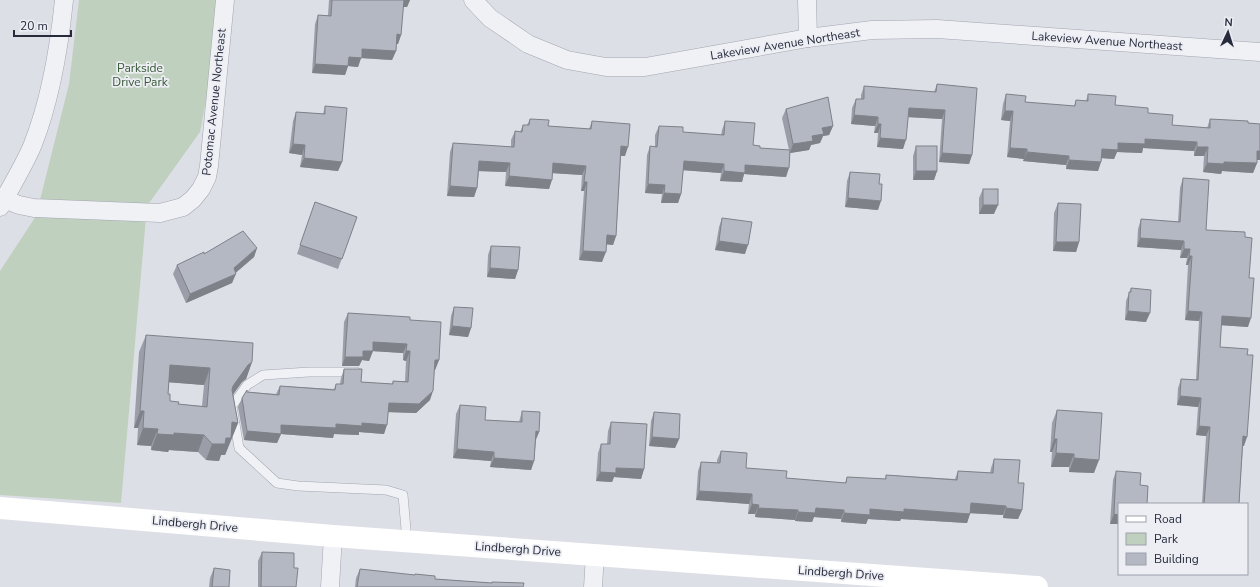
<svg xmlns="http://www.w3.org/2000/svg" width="1260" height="587" font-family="'Nunito Sans',sans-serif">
<rect width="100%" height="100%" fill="#dddfe6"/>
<path fill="#c0d0be" d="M79,0H225L200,132L147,206L121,503L0,495V271L36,216L69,84Z"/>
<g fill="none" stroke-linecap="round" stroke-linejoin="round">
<g stroke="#a3a5b0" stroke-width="10">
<path id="service" d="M356,372H309L263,375L247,385L232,406L239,448L277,483L298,486L386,490L403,495L407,541"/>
</g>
<g stroke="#a3a5b0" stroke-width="19">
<g id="minor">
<path d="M473,0L490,18L528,44L567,60L606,67H645L808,38L872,30L937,29L1260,52"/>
<path d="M807,0L808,38"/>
<path d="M4,199L19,205L34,208L160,213L183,207L193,199L201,189L207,177L209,166L225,0"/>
<path d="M0,207C10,188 25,164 33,144C51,98 59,49 64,0"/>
<path d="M330,587L333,536"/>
<path d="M593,587L595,555"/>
</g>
</g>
<use href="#service" stroke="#eff1f5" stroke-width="9"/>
<use href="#minor" stroke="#eff1f5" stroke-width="18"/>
<path stroke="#fff" stroke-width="22" d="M0,508L333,536L1037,587"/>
</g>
<g fill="#9b9ea8" fill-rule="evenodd">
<path d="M329,0H410L407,7H403L401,35L398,44H396V51L392,60L361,58L358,67L348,66L345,75L312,73L315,24L318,15H328Z"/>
<path d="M937,84L972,155L969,164L939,162L942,119L908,117L903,149L877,147L878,133H874L875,126L851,124L852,108L856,99H861V95L864,86L934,92Z"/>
<path d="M1006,94L1025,102L1074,106L1076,100L1086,101L1088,94L1115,105L1148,113L1172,125L1207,128L1210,119L1260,124V160H1257V163L1253,173L1222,171L1221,174L1203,172L1204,156H1194V151L1143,148L1142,153L1117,152L1114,159L1102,158L1098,171L1066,169V165L1023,161L1024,159L1007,157L1010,121L1001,120L1003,104Z"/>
<path d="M325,106L342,162L338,171L300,167L302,155L289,153L293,121L296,112L323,114Z"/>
<path d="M786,109L833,126L829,135L823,136L820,143L811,145L809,150L790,153L786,177L744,174L742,182L720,181L721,173L683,170L681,194L678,203H661L662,194L645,193L647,155L650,146L655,147V135L659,126L683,132L721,135L722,130L725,121L753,145L760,148L789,150L782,118Z"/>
<path d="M530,119L548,126L589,129L592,121L625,156H621L616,236L613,245L606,244L602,262L579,260L584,191H581L582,175L553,173L549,189L505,186L506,172L479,171L477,188L474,197L447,196L450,152L453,143L511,147V140L515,131L520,132L523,125H527Z"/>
<path d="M916,146L937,171L934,180H913V156Z"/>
<path d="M850,172L878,210L845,207L847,181Z"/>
<path d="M1183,178L1206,230L1245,237L1249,278L1248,327L1221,325L1220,347L1244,446H1243L1239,504H1202L1206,436L1196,435L1198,407L1177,405L1178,388L1181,379L1196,380L1199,321L1185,320L1188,265H1186L1187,258H1180L1181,250L1137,247L1138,229L1141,219L1178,222L1180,188Z"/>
<path d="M983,189L994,214H979V198Z"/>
<path d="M315,202L357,217L338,269L297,254Z"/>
<path d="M1058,203L1079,242L1076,252L1053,251L1054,213Z"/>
<path d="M722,218L745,254L715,250L719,227Z"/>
<path d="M491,246L518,270L515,279L487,277L488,255Z"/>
<path d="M257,248L254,257L235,273L232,283L186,303L173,274L177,265L204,254Z"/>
<path d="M1131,288L1146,322L1125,320L1126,301Z"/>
<path d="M454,307L471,328L468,337L449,335L451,316Z"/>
<path d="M348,313L410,320L439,360L435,370H434L430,400L416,413L388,412L384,434L359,432V435L334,434L333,438L281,434L277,443L244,440L238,407L242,398L247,392L276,394L280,386L334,389L336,384H340L341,378L344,369L361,382L392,384L393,381H405L406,361L403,360V353L373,351L369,361L362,360L359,366H342L344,322Z"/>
<path d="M146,335L252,362L246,379L242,382L233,394L238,423L225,455H221L219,461L206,460L198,452L169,450L168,452L151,450V446L137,445L138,428H134L139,352ZM169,382L204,385L202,406L178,404L170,401L168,394Z"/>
<path d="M460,405L485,420L519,422L522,411L539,432L536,440L534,461L531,470L490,467L491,461L453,458L456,414Z"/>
<path d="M1057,410L1094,473L1069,472V467H1051L1052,452H1050L1052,423Z"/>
<path d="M654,412L679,439L675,448L649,446L651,421Z"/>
<path d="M611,422L644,469L641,479L614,477L612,482L596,481L598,453L601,444H607L608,431Z"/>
<path d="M721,451L746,468L786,478L845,483L847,477L885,479L886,475L955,479L958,471L990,473L991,468L994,459L1018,483L1022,510L1018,519L1003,518V515L970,513L967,523L901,519L900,521L868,519L866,524L841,522V519L814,517L812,522L795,521V520L755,517V514H748L749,504L696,500L698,471L701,462L717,463V460Z"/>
<path d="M1116,471L1140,485L1119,504V524H1110L1113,480Z"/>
<path d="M262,552L294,568L296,587H258V561Z"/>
<path d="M214,568L229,587H209L210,578Z"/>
<path d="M360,569L435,579L491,583L492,582L523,587H355L356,578Z"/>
</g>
<g fill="#7e8188">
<path d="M403,0H410L407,7H400Z"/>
<path d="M397,34L401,35L398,44L394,43Z"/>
<path d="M362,49L396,51L392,60L361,58L358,67L348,66L345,75L312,73L315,64L349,57Z"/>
<path d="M909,108L945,110L942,119L906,117Z"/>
<path d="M1005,111H1013L1010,121L1001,120Z"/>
<path d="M854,115L878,117L875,126L851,124Z"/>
<path d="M878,124H881L878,133H874Z"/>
<path d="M833,126L829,135L823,136L820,143L811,145L809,150L790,153L793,144L812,136L822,128Z"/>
<path d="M880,138L906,140L903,149L877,147Z"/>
<path d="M1145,139L1197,142L1194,151L1143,148L1142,153L1117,152L1114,159L1099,158L1102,149L1118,143Z"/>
<path d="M293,144L305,145L302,155L289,153Z"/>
<path d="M621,146L628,147L625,156H618Z"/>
<path d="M1197,147H1208L1204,156H1194Z"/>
<path d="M1010,148L1027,149L1024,159L1007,157Z"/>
<path d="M1257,151H1260V160H1254Z"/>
<path d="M1027,152L1069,156L1066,165L1023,161Z"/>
<path d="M942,153L972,155L969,164L939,162Z"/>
<path d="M304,158L342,162L338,171L300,167Z"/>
<path d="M1069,160L1101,162L1098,171L1066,169Z"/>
<path d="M479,161L510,163L506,172L476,171Z"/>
<path d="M684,161L724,164L721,173L680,170Z"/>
<path d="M1224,162L1257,163L1253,173L1222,171L1221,174L1203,172L1207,163Z"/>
<path d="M553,163L586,166L582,175L550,173Z"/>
<path d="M745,165L789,168L786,177L744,174L742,182L720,181L724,171Z"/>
<path d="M916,171H937L934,180H913Z"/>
<path d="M509,176L552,180L549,189L505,186Z"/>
<path d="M584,182H587L584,191H581Z"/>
<path d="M648,184L665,185L662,194L645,193Z"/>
<path d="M450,186L477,188L474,197L447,196Z"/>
<path d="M664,193L681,194L678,203H661Z"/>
<path d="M848,198L881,201L878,210L845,207Z"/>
<path d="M983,205H998L994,214H979Z"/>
<path d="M607,235L616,236L613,245L603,244Z"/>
<path d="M1140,238L1184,241L1181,250L1137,247Z"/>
<path d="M719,241L748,245L745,254L715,250Z"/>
<path d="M1056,242H1079L1076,252L1053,251Z"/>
<path d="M257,248L254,257L232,276L236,274L232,283L186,303L190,294L234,268Z"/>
<path d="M1184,249H1190L1187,258H1180Z"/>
<path d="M583,251L606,252L602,262L579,260Z"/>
<path d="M1189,256H1192L1188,265H1186Z"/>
<path d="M490,268L518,270L515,279L487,277Z"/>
<path d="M1128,311L1150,313L1146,322L1125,320Z"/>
<path d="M1188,311L1202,312L1199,321L1185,320Z"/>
<path d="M1222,316L1251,318L1248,327L1218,325Z"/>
<path d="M452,326L471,328L468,337L449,335Z"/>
<path d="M373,342L407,344L403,353L370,351Z"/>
<path d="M363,351H373L369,361L362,360L359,366H342L345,357Z"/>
<path d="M406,351H410L406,361L403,360Z"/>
<path d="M435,360H439L435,370L431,369Z"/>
<path d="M252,362L246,379L242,382L227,403L233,386L248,365Z"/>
<path d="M170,365L210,368L204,385L164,382Z"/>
<path d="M433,391L430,400L416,413L385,412L389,403Z"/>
<path d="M1180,396L1201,398L1198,407L1177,405Z"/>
<path d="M140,411H144L138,428H134Z"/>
<path d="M232,422L238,423L225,455H221L219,461L206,460L212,444Z"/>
<path d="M362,423L387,425L384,434L359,432V435L334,434L333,438L281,434L277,443L244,440L247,431L281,425L336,424Z"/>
<path d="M1199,426L1210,427L1206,436L1196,435Z"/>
<path d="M143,428L158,429L151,446L137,445Z"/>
<path d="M536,431L539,432L535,441Z"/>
<path d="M174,433L204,435L198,452L169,450L168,452L151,450L157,434Z"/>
<path d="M1243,436L1247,437L1244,446H1240Z"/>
<path d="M652,437L679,439L675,448L649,446Z"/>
<path d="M1054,439H1057L1052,452H1050Z"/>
<path d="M457,449L494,452L491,461L453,458Z"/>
<path d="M1056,453L1074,454L1069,467H1051Z"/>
<path d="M494,458L534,461L531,470L490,467Z"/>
<path d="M1074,458L1099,460L1094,473L1069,472Z"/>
<path d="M616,468L644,469L641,479L614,477L612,482L596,481L600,472Z"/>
<path d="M699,491L752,494L749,504L696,500Z"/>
<path d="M971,503L1006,506L1003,515L967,513Z"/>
<path d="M752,504L759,505L755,514H748Z"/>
<path d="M758,508L798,510L795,520L755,517Z"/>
<path d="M816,508L844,510L841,519L814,517L812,522L795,521L798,512Z"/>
<path d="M1006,508L1022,510L1018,519L1003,518Z"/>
<path d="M870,509H904L970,514L967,523L901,519L900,521L868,519L866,524L841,522L844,513Z"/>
<path d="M1114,514L1119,515V524H1110Z"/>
</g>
<g fill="#b4b8c3" stroke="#7e8188" fill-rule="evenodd">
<path d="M332,0H404L401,35L397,34L396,51L362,49V58L349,57L348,66L315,64L318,15L331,16Z"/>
<path d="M937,84L977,88L972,155L942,153L945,110L909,108L906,140L880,138L881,124H878V117L854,115L856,99H864V86L936,92Z"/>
<path d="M1006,94L1026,96L1025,102L1075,106L1076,100L1088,101V94L1116,96L1115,105L1148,108V113L1173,115L1172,125L1210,128V119L1248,121V123L1260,124V151H1257V163L1224,162V164L1207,163L1208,147H1197V142L1145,139V144L1118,143V150L1102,149L1101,162L1069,160V156L1027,152V149L1010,148L1013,111H1005Z"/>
<path d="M828,97L833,126L822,128L824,134L812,136L813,141L793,144L786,109Z"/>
<path d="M325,106L347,108L342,162L304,158L305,145L293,144L296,112L325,114Z"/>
<path d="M530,119L549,120L548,126L591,129L592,121L630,124L628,147L621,146L616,236L607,235L606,252L583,251L587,182H584L586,166L553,163L552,180L509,176L510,163L479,161L477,188L450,186L453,143L514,147L515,131L522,132L523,125H529Z"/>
<path d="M725,121L755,123L753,145L760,146V148L790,150L789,168L745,165V173L724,171V164L684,161L681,194L664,193L665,185L648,184L650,146L657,147L659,126L683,127V132L724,135Z"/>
<rect x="916" y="146" width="21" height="25"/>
<path d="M850,172L880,174L879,184H882L881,201L848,198Z"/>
<path d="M1183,178L1209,180L1206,230L1245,232V237L1252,238L1249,278H1254L1251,318L1222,316L1220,347L1248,349L1247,355H1253L1247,437L1243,436L1239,504H1204L1210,427L1199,426L1201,398L1180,396L1181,379L1198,380L1202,312L1188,311L1192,256H1189L1190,249H1184V241L1140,238L1141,219L1180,222Z"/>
<rect x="983" y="189" width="15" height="16"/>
<path d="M315,202L357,217L342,259L300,245Z"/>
<path d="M1058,203L1081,204L1079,242H1056Z"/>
<path d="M722,218L752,222L748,245L719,241Z"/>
<path d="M243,231L257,248L234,268L236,274L190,294L177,265L204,252V254Z"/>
<path d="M491,246L520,247L518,270L490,268Z"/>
<path d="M1131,288L1151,290L1150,313L1128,311L1129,292H1131Z"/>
<path d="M454,307L473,308L471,328L452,326Z"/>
<path d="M348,313L410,317V320L441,322L439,360H435L433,391L419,404L389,403L387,425L362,423V426L336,424V428L281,425V434L247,431L242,398L247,390V392L279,395L280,386L335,390L336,384H343L344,369H362L361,382L393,384V381L408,382L410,351H406L407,344L373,342V351H363V357H345Z"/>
<path d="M146,335L253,343L252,362L248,365L233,386L232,390L238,423L232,422L231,438H226L225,444H212L204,435L174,433V435L157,434L158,429L143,428L144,411H140ZM170,365L210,368L207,407L178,404L179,402L170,401V394H168Z"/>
<path d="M460,405L486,407L485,420L522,422V411L540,412L539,432L536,431L534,461L494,458V452L457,449Z"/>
<path d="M1057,410L1102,413L1099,460L1074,458V454L1056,453L1057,439H1054Z"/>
<path d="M654,412L680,414L679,439L652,437Z"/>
<path d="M611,422L647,424L644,469L616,468V473L600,472L601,444H610Z"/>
<path d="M721,451L747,453L746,468L787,471L786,478L846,483L847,477L886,479V475L957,480L958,471L993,473L994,459L1020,460L1018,483H1024L1022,510L1006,508V506L971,503L970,514L904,509V512L870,509V515L844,513V510L816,508L815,513L798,512V510L758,508L759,505L752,504V494L699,491L701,462L720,463Z"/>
<path d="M1116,471L1141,473L1140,485L1148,486L1147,504H1119V515L1114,514Z"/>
<path d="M262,552L294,553V568H298L296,587H261Z"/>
<path d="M214,568L230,570L229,587H212Z"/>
<path d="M360,569L415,575V574L435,576V579L492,583V582L524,583L523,587H357Z"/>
</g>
<g text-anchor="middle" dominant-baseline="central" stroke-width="3.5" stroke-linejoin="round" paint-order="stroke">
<g font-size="12" fill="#272b3c" stroke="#eceef4">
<text transform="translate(1107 41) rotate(4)">Lakeview Avenue Northeast</text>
<text transform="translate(785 44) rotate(-9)">Lakeview Avenue Northeast</text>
<text transform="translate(214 102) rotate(-84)">Potomac Avenue Northeast</text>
<text transform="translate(195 524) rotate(5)">Lindbergh Drive</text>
<text transform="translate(518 549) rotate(4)">Lindbergh Drive</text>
<text transform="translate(841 573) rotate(4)">Lindbergh Drive</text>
</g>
<g font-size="12" fill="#365835" stroke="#eceef4">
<text x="140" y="68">Parkside<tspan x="140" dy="14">Drive Park</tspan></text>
</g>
</g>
<rect x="1118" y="503" width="130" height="72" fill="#eceef4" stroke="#9da0aa"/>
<rect x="1126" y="516" width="20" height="6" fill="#ffffff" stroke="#9da0aa"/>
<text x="1154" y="523" font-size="12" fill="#272b3c">Road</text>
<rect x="1126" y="533" width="20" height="12" fill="#c0d0be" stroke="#9da0aa"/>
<text x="1154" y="543" font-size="12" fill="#272b3c">Park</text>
<rect x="1126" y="553" width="20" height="12" fill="#b4b8c3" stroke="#9da0aa"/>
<text x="1154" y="563" font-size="12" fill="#272b3c">Building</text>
<g transform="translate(1228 32) rotate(4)" stroke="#eceef4" stroke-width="3" paint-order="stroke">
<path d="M0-3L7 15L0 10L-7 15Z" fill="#272b3c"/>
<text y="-6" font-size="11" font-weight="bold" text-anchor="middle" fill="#272b3c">N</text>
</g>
<path d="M14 30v6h57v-6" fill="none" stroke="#272b3c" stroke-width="2"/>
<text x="20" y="30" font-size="12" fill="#272b3c" stroke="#eceef4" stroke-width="3" paint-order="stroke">20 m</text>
</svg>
